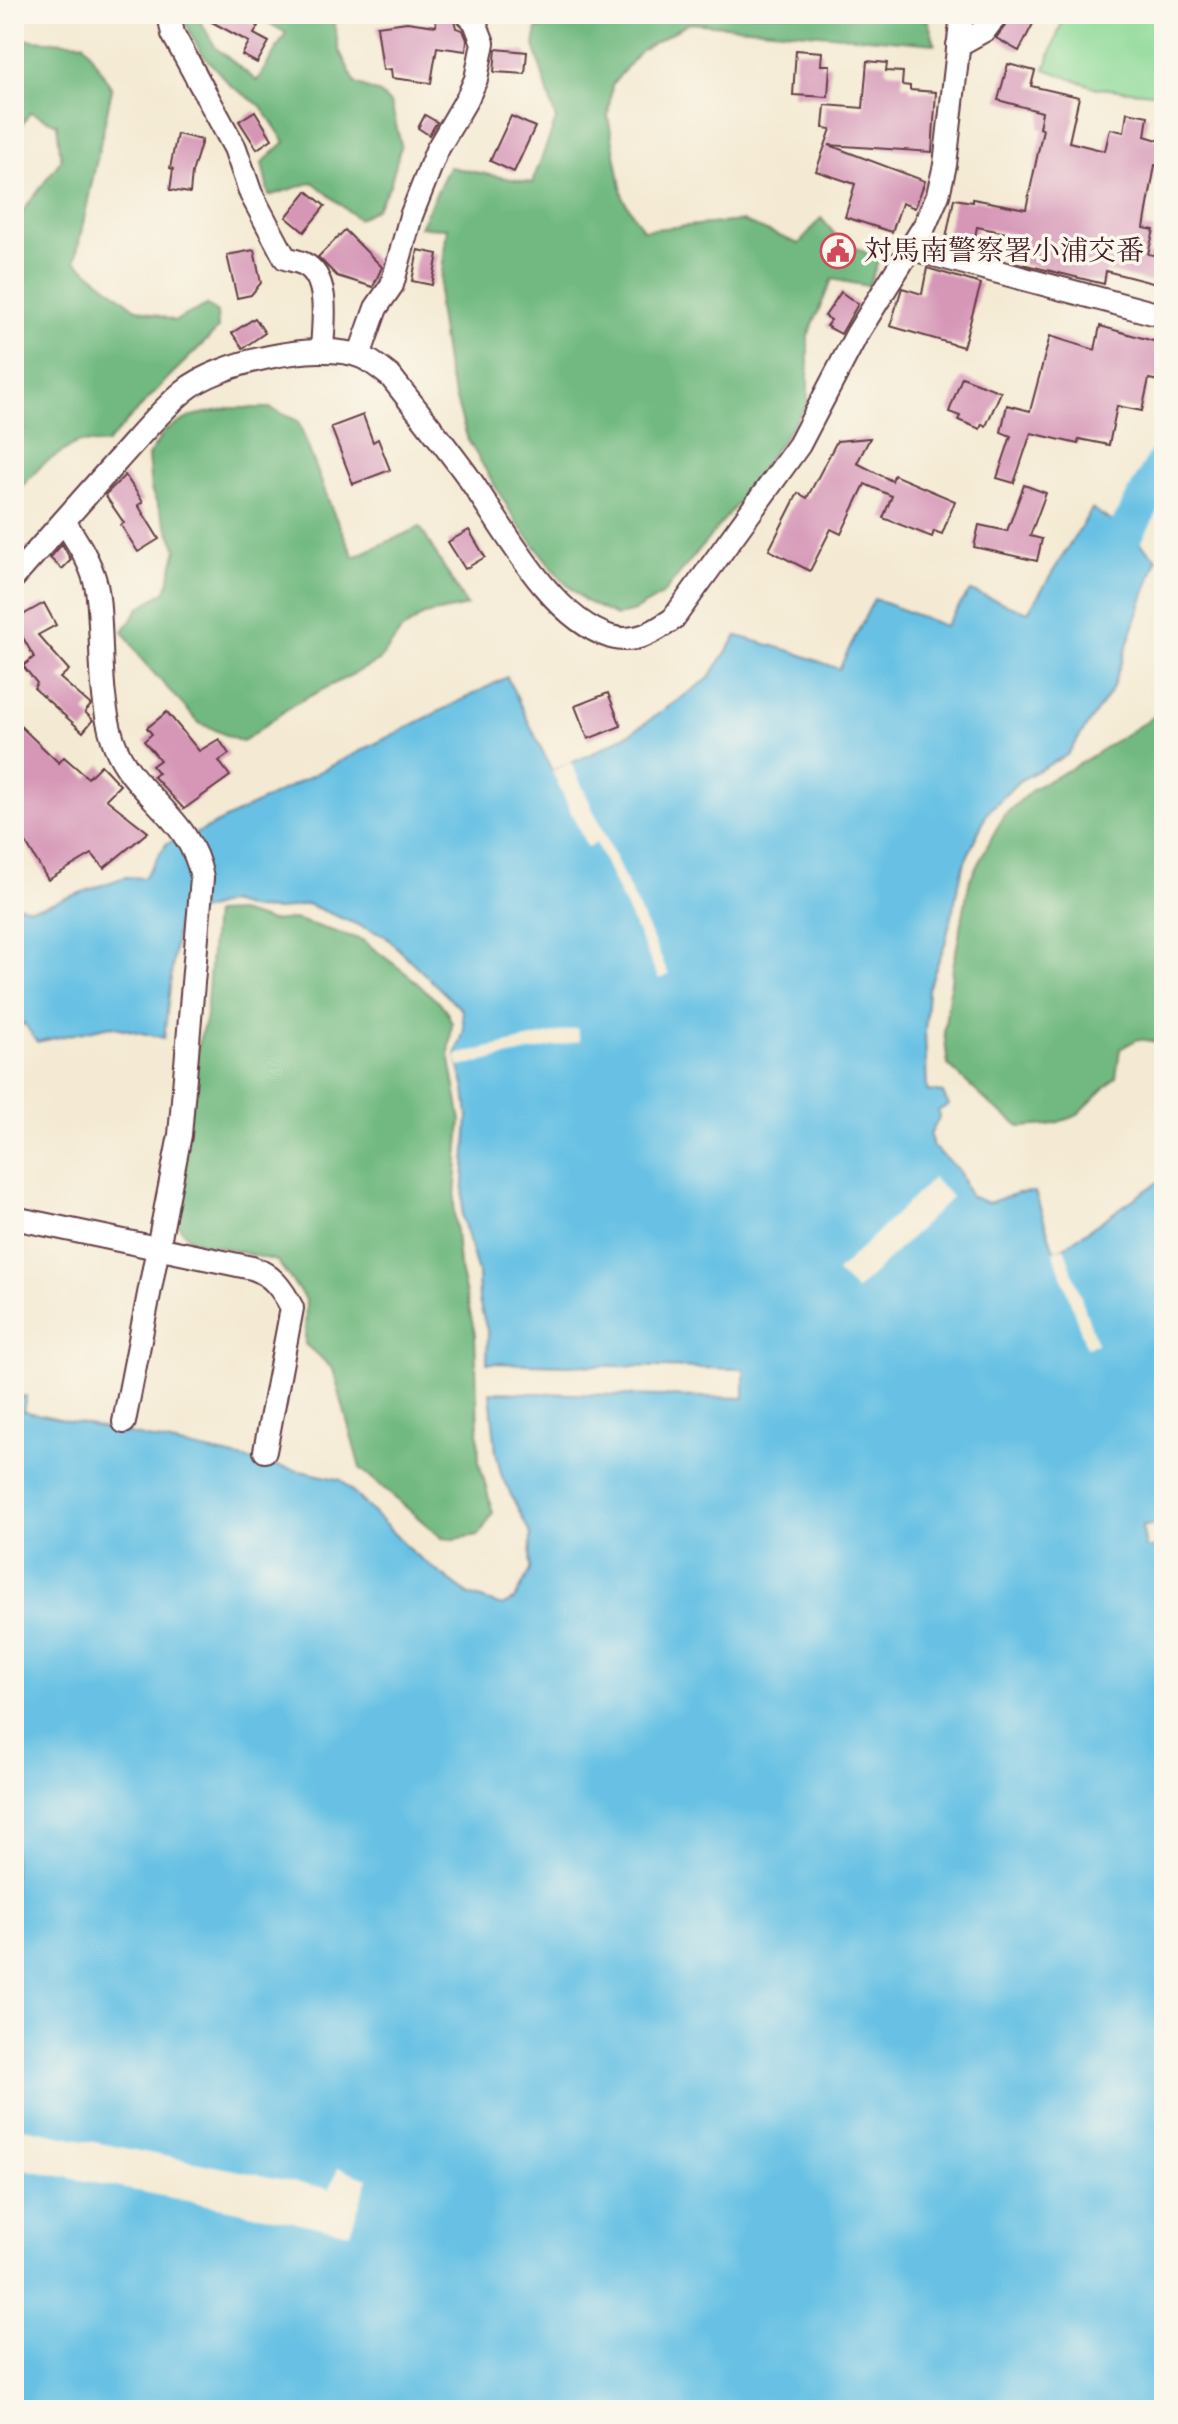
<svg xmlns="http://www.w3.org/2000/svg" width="1178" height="2424" font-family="'Libre Bodoni','Noto Serif JP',serif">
<rect width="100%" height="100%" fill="#fbf7ec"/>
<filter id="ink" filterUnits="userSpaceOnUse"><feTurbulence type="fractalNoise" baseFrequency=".0125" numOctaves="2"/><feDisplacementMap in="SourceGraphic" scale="16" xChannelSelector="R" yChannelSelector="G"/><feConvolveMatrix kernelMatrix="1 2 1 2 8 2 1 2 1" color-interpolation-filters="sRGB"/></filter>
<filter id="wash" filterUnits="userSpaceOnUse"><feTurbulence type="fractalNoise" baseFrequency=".006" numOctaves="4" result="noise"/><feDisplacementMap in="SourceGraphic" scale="32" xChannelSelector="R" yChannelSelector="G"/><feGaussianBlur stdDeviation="1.8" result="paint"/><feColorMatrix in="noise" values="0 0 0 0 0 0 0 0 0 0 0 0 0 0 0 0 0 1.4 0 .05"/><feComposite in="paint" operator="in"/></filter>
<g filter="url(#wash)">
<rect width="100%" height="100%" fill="#f4ead3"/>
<path fill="#8cd997" stroke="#6b7c61" stroke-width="2" d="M1065,14H1164V94L1097,88L1045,69Z"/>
<g fill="#71b980" stroke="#5e6c56" stroke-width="2">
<path d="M253,14H351L334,23L339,50L356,84L379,93L391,104L401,145L390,185L376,209L358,219L313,182L269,196L262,163L285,142L261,106L230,85L200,51L183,18L198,17L216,48L257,81L286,33Z"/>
<path d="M566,14H910L928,21L935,44L689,23L640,51L612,85L608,116L623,198L643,230L742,221L799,244L821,218L838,238L879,260L868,286L832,279L808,336V403L737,504L662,595L634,611L616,616L585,601L562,580L517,523L468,440L447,370L438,306L447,228L420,227L449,167L532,183L556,120L534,45L537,29L565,18Z"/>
<path d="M14,39L84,43L112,89L75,261L135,308L175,321L207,305L217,313L218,329L169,377L106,444L78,442L43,464L14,495V223L61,160L57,124L30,112L19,130L23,154L14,176Z"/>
<path d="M230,408H270L298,421L333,512L354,557L420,527L467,606L424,615L401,631L379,661L294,704L242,742L199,723L142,660L123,631L140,607L166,591L177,549L151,490L148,456L165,431L192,416Z"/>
<path d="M1164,710V1043L1138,1039L1120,1049L1116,1077L1076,1116L1049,1125L1021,1127L993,1107L948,1065L944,1031L953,967L970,879L1003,816L1034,788L1076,766Z"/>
<path d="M238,912L270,921L294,919L362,940L407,974L445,1008L452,1023L449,1054L461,1121L454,1210L459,1265L475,1334L479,1462L493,1513L479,1535L454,1539L442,1538L360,1468L333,1369L305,1344L306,1300L277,1261L191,1240L178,1225L196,1052L206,1017L214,913Z"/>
</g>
<path fill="#67c1e4" stroke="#587088" stroke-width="2" d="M1092,509L1127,531L1157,559L1112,689L1067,755L1019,781L987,813L963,866L945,944L928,989L925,1032L927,1091L943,1093L948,1105L938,1111L939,1118L930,1135L933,1147L958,1169L970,1196L988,1203L1018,1193L1035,1192L1054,1251L1064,1247L1164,1178V1525L1142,1526L1146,1548H1164V2410H14V1395L15,1398L26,1396L23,1411L341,1480L412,1552L469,1595L502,1606L515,1599L530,1570L531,1535L502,1477L496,1452L490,1392L744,1398V1369L487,1363L488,1334L479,1301L478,1273L462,1216L468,1117L465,1089L456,1055L464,1030L462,1010L385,936L307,904L278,910L252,909L229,902L178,918L164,1038L111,1026L37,1042L24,1023L14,1033V904L29,908L43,906L125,877L144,878L167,843L202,831L507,677L552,771L590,755L634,731L708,679L737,636L791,651L839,669L874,599L945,626L970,591L1028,612Z"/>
<g fill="#f4ead3">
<path d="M571,762L669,975L659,979L596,843L587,847L552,771Z"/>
<path d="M577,1028L580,1041L459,1067L456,1055Z"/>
<path d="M933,1178L952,1197L856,1291L837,1272Z"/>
<path d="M1064,1247L1097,1344L1086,1347L1053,1251Z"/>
<path d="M14,2126L330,2189L338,2168L368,2178L350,2233L14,2167Z"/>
</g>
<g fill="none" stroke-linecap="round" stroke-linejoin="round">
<path stroke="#67c1e4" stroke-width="36" d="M1127,531L1164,463"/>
</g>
<g id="blocks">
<g fill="#d697b7">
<path d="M197,14H234L258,26L254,34L269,42L257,63L242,55L249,42Z"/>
<path d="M437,14L453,15L456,28L463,30L467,40L466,51L437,47L431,83L392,78L391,69L383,70L377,26L407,22L436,26Z"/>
<path d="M1011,14H1038L1019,51L996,38L1008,22Z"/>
<path d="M496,49L527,52L525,74L494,72Z"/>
<path d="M796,50L822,52L821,65H830L828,97L793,95Z"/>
<path d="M867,61L887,63L886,71L903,72L902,85L910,86V90L936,92L932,152L829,145L925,181L915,208L902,203L892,232L845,217L855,184L816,171L831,129L823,128L825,105L863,108Z"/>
<path d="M1008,64L1035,71L1031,86L1079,97L1069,142L1105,151L1110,129L1124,132L1127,112L1148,116L1145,136L1164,142V166L1155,165L1144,228L1154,230L1148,254L1164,257V286L1106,271L1104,284L1014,262L1021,236L977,227L972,251L945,243L954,199L973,202V199L1026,209L1043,129L1039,128L1042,112L998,100Z"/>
<path d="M255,111L272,139L257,149L239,121Z"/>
<path d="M425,115L437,122L429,135L418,128Z"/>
<path d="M511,116L535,127L514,172L490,161Z"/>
<path d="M177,134L202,140L192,173L190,193L170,190L173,169L170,168Z"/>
<path d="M307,191L325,206L304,232L286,217Z"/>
<path d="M345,230L382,267L373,287L337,276L318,257Z"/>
<path d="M254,250L261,283L251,295L237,298L227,255Z"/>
<path d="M418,250L438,254L432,285L412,281Z"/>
<path d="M927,268L981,284L963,347L890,326L902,288L922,294Z"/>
<path d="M841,292L858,304L841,334L826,326L831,320L825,316Z"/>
<path d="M255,318L265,333L243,348L232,333Z"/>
<path d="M1100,326L1164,344V382L1149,379L1142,411L1117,406L1109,445L1079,439L1078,444L1031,433L1014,483L997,478L1011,436L1001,432L1007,405L1030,411L1050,336L1095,350Z"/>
<path d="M962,377L1001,392L986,426L982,424L980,429L958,420L960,416L949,412Z"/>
<path d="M363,415L373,442L378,439L390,470L353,484L331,427Z"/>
<path d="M870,438L857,463L892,481L894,475L955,501L942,534L934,531L932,537L883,518L892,496L865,484L841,534L831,529L810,571L769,550L798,493L807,498L837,441Z"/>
<path d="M125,475L143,502L138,505L159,539L138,552L121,525L124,523L105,495Z"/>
<path d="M1024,485L1046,493L1030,536L1042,539L1037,561L974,547L979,525L1007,531Z"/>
<path d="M469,530L485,557L465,569L448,542Z"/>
<path d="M62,544L71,560L62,569L50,558Z"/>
<path d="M44,603L56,625L38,635L69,670L60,678L91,705L85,712L93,720L83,732L34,688L37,683L23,666L34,657L14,622V613L16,611L21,616Z"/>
<path d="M608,693L621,726L588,739L575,706Z"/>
<path d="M167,712L199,751L219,739L229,754L219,761L230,776L184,809L153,776L158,773L152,766L160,760L144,741L152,734L147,728Z"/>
<path d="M14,720L59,763L64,757L88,778L101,765L120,785L106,799L148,832L104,868L92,854L48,880L26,843L14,850Z"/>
</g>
</g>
</g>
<g filter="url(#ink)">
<use href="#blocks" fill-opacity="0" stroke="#643d44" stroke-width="2"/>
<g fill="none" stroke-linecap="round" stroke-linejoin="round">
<g stroke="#643d44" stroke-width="26">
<g id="minor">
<path d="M169,14L173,34L235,148L251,194L285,258C291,260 298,261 304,264C331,277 323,325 322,350"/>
<path d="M958,45L985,30L997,14"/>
<path d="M912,249L1164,316"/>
<path d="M359,356L376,308L392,285L411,216L437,150L468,97L476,79L483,43L475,22L467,14"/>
<path d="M64,521C76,540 89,559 95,581C99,594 99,610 100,624C102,661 101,704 113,740C132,796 191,815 202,878L180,1135L124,1422"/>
<path d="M14,577C48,539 82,500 116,462C138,438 160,411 184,391C219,362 317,341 360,356C372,361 381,369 391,377C416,409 442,441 466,474C502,524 549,618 611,637C635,644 654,632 673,619L799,445L857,334L925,225L938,195L945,165L962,14"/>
<path d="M14,1218L252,1268C272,1274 283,1290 292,1308L265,1451"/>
</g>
</g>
<use href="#minor" stroke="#fff" stroke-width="22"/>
</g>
</g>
<defs>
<g id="civic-ring" transform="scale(1.8)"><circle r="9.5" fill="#fbf7ec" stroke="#d1495b" stroke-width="1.5"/><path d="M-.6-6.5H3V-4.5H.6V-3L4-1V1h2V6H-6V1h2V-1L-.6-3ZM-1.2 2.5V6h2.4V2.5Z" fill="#d1495b"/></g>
</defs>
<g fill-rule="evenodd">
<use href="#civic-ring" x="838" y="251"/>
</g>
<g text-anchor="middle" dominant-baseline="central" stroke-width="7" stroke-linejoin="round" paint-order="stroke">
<g font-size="28" fill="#4a1f2b" stroke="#fbf7ec" text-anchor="start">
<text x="864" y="251">対馬南警察署小浦交番</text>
</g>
</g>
<rect width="1178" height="2424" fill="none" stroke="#fbf7ec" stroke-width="48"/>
</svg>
